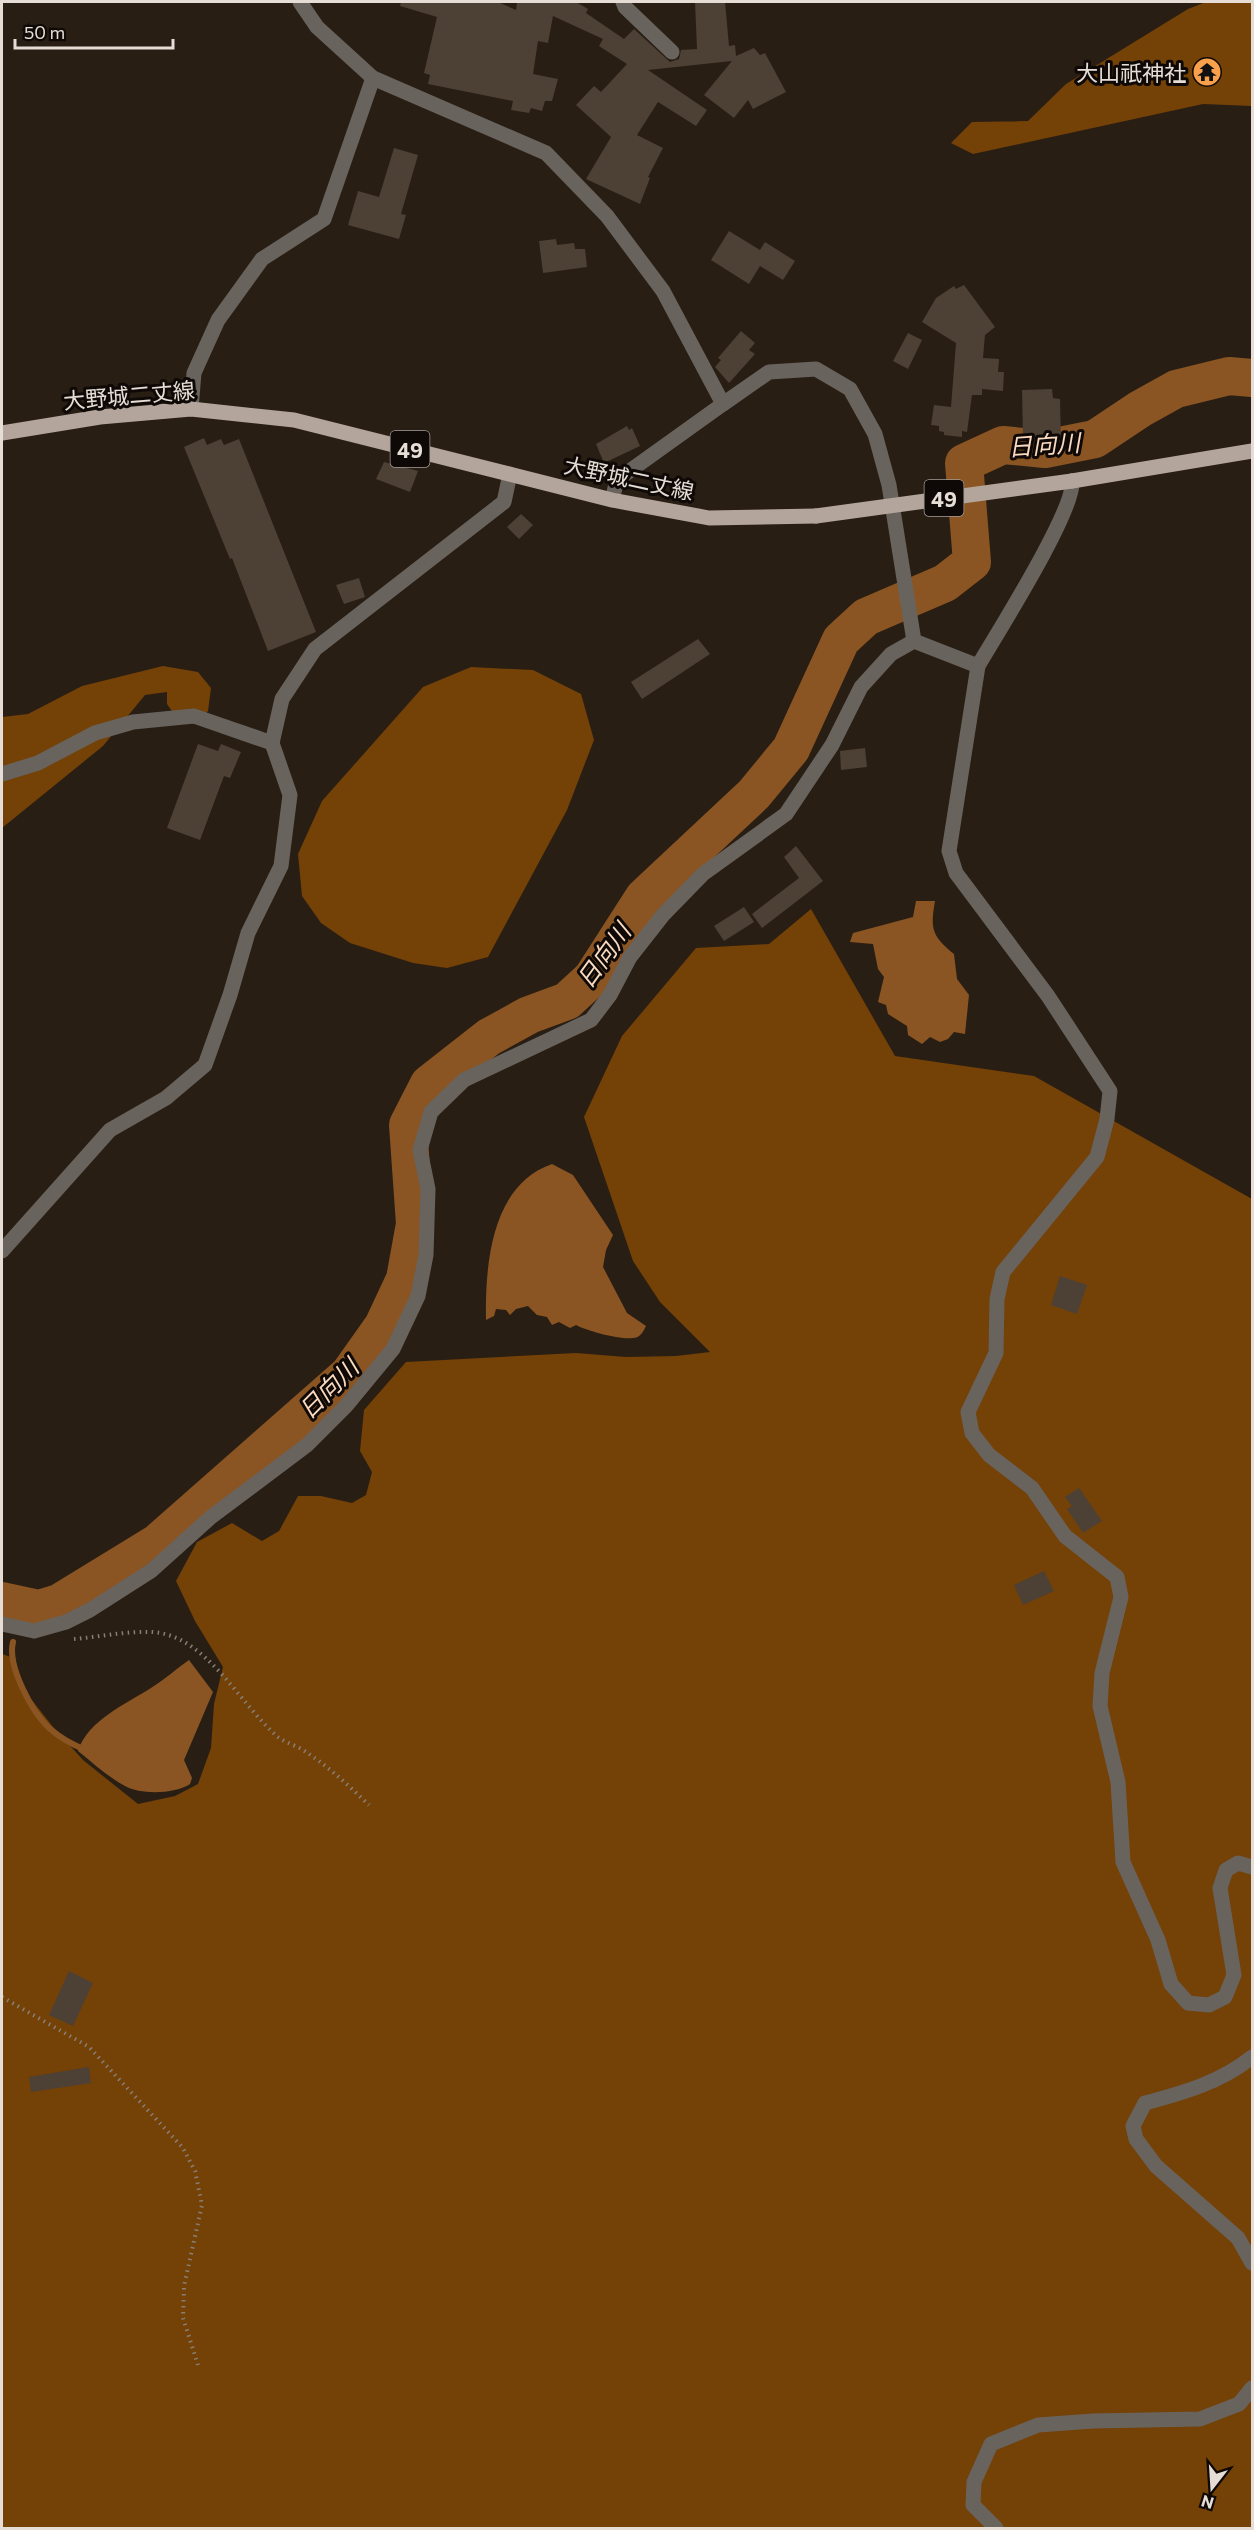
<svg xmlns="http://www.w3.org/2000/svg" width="1254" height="2530" font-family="Commissioner,'Noto Sans JP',sans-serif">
<rect width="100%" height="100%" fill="#291e14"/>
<g fill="#744107">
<path d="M1206,2H1252V106L1203,104L973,154L951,143L972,122L1028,121L1066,84L1188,9Z"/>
<path d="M163,666L198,672L211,688L208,711L197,724L180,723L167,704V692L145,695L103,746L2,828V717L28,714L82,686Z"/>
<path d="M471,667L533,670L581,694L594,740L567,810L488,957L447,968L413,963L350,943L321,923L302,896L298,854L322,801L423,687Z"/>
<path d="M811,909L895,1056L1034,1076L1252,1199V2528H2V1654L11,1657L20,1685L53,1727L83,1760L138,1804L175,1796L198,1784L211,1748L214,1704L223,1667L195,1621L176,1581L197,1542L232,1523L262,1541L279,1531L298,1496H321L352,1503L366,1495L372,1472L360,1451L364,1410L406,1362L576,1353L626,1357L676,1356L710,1352L660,1302L633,1261L584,1117L622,1036L696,948L769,944Z"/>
</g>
<g fill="#8a5522">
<path d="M916,901H935C930,929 932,936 954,954L957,979L969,995L965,1034L954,1032L948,1039L940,1042L930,1037L922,1044L908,1035L907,1026L888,1014L886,1005L878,1002L884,977L878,969L873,944L850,942L853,933L913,917Z"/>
<path d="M552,1164L573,1175L613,1235L606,1250L603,1267L627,1313L646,1326C643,1332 640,1338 633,1338C621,1340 587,1331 576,1325L570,1328L559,1322L552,1325L547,1317L537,1315L528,1306L516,1309L510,1315L506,1310L496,1309L494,1316L486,1320C485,1265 491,1185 552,1164Z"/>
<path d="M189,1660L213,1692L184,1760L192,1778L190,1784C175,1794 141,1795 125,1786C108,1777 93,1763 78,1751C88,1720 126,1704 151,1688C164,1680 176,1669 189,1660Z"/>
</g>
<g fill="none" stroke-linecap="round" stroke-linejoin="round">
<path stroke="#8a5522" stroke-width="6" d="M13,1642C7,1666 32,1712 49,1728C59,1737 73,1745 86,1750"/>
<path stroke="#8a5522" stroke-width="38" d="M2,1601L39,1609L59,1603L157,1543L349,1374L383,1326L405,1279L415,1224L408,1125L429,1084L489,1037L529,1015L567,1001L592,978L644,897L754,794L791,749L841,640L866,617L945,583L972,562L964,463L1003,445L1045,449L1095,439L1140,409L1176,389L1229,376L1252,378"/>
</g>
<g fill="#4d4035">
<path d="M401,2H498L516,10L517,2H576L588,9L586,13L624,39L634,29L670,62L679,59L681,50L697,49L695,2H725L729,46L735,45L736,56L754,48L760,55L765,53L786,92L753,109L748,100L734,118L704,95L732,61L648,70L707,110L696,126L658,102L637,135L663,148L648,177L650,178L640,204L586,179L611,137L576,105L594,86L601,92L627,64L599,46L603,39L553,16L548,43L538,41L533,74L558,79L552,101H545L542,111L531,108L529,113L511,110L513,101L428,84L430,75L424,73L437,17L400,6Z"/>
<path d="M394,148L418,155L401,214L406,215L399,239L348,225L358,191L379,197Z"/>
<path d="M729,231L760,250L765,242L795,261L783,280L760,266L749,284L711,260Z"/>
<path d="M556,239L557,245L574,243L575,249H585L587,267L543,273L539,241Z"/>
<path d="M964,285L995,327L985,335L983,358L999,359L998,372H1004L1003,391L982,389V395H972L967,432L962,431V437L944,435V432L939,431V426L931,425L934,405L951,407L956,343L922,322L936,298L954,286L956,289Z"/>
<path d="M741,331L755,343L749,350L755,354L729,383L715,367L721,360L718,358Z"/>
<path d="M908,333L922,340L908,369L893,361Z"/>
<path d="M1052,389L1053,398L1060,399L1061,440L1023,441L1022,390Z"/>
<path d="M627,426L629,430L632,428L640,446L604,463L596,444Z"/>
<path d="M204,438L207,445L221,439L224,445L239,439L316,632L268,651L232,558L230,559L184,447Z"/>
<path d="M384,462L418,471L410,492L376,479Z"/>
<path d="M521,514L533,525L519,539L507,527Z"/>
<path d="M359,578L365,597L344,604L336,585Z"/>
<path d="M698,639L710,654L642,699L631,682Z"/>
<path d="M198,744L218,751L221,744L241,752L230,778L224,776L200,840L167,828Z"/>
<path d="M865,748L867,767L841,770L840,751Z"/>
<path d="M796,846L823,881L762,928L752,914L799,878L784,857Z"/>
<path d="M744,907L754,922L724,941L714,926Z"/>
<path d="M1060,1276L1087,1285L1077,1314L1051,1305Z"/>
<path d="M1079,1488L1102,1521L1083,1533L1067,1509L1072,1506L1065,1497Z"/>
<path d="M1044,1571L1054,1591L1023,1605L1014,1585Z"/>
<path d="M69,1971L93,1983L73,2026L49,2015Z"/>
<path d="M89,2067L91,2083L31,2092L29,2077Z"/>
</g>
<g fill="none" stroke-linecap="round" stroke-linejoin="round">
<g stroke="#897f77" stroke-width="4" stroke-dasharray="1.5 4.5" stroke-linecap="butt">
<path d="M74,1639C99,1637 126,1631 151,1632C206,1634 239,1704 278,1737C286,1743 298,1746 306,1752C329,1767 349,1786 369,1805"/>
<path d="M2,1997L89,2047L183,2148L195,2171L202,2205L184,2286L183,2318L198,2365"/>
</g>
<g stroke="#69635e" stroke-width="15">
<path d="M300,2L317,27L373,78L546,153L607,216L663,291L723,404L769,372L816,369L850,389L875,434L889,485L914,641L978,666C996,635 1076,509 1072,481"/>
<path d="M623,2L625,7L672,52"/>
<path d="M191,409L194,373L218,320L262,259L324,219L373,78"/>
<path d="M612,500L617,480L723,404"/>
<path d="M978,666L949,851L956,873L1048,996L1110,1091L1107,1119L1097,1157L1003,1272L997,1299L996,1353L968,1412L972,1433L989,1455L1032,1488L1065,1536L1117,1577L1121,1597L1102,1673L1100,1706L1118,1782L1123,1862L1158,1940L1171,1984L1188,2003L1209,2005L1225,1997L1234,1975L1220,1888L1226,1870L1238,1863L1252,1867"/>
<path d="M2,774L38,763L95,733L133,722L194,716L272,743"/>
<path d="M2,1251L110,1130L166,1098L205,1065L230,995L248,933L281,866L290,795L272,743L282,699L315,649L504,502L510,474"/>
<path d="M2,1624L34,1631L66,1622L90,1610L151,1571L211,1517L307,1445L346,1406L393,1349L418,1296L426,1255L428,1189L420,1150L431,1112L464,1080L591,1020L610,995L630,957L663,915L703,874L786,814L832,745L861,687L891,654L914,641"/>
<path d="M1252,2057C1221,2082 1183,2093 1145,2103L1133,2126L1136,2139L1156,2166L1238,2238L1252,2263"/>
<path d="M996,2528L973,2505L974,2482L991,2444L1038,2425L1093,2421L1200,2419L1239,2404L1252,2388"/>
</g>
<g stroke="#b3a59b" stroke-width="15">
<path d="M2,433L100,417L191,409L294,420L612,500L709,518L816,516"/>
<path d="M1072,481L1252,451"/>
</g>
<path stroke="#b3a59b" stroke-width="15" d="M816,516L1072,481"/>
</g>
<defs>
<g id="temple-disc" transform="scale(1.5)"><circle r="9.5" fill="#f9a04c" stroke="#0e0906"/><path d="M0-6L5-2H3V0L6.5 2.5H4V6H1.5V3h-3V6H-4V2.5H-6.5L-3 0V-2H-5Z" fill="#111"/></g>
</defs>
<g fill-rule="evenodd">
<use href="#temple-disc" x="1207" y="72"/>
</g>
<g text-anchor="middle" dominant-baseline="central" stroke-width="6" stroke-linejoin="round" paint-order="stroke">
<g fill="#0e0906" stroke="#a49d98" stroke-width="1.5">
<rect x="390.5" y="431" width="39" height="36" rx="4.5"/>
<rect x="924.5" y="480" width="39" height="36" rx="4.5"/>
</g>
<g font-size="21" font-weight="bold" fill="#e5ddd6">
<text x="410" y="449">49</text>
<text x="944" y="498">49</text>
</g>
<g font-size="22" fill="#e5ddd6" stroke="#0e0906" text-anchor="end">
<text x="1186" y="72">大山祇神社</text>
</g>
<g font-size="22" fill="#e5ddd6" stroke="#0e0906">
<text transform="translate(129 395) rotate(-5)">大野城二丈線</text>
<text transform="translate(629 478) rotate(12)">大野城二丈線</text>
</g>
<g font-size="24" font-style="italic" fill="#fadac0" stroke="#0e0906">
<text transform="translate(1044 444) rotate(-4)">日向川</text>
<text transform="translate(603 955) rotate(-54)">日向川</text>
<text transform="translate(328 1388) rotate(-45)">日向川</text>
</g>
</g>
<rect width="1254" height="2530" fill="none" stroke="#e5ddd6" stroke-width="6"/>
<g transform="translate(1212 2488) rotate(197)" stroke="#0e0906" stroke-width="4.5" paint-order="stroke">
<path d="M0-4.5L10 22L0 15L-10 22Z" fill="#e5ddd6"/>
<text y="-9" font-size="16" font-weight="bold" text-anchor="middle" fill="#e5ddd6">N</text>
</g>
<path d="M15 39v9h158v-9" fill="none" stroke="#e5ddd6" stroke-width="3"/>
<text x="24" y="39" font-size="18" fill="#e5ddd6" stroke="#0e0906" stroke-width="4.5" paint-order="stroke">50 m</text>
</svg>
